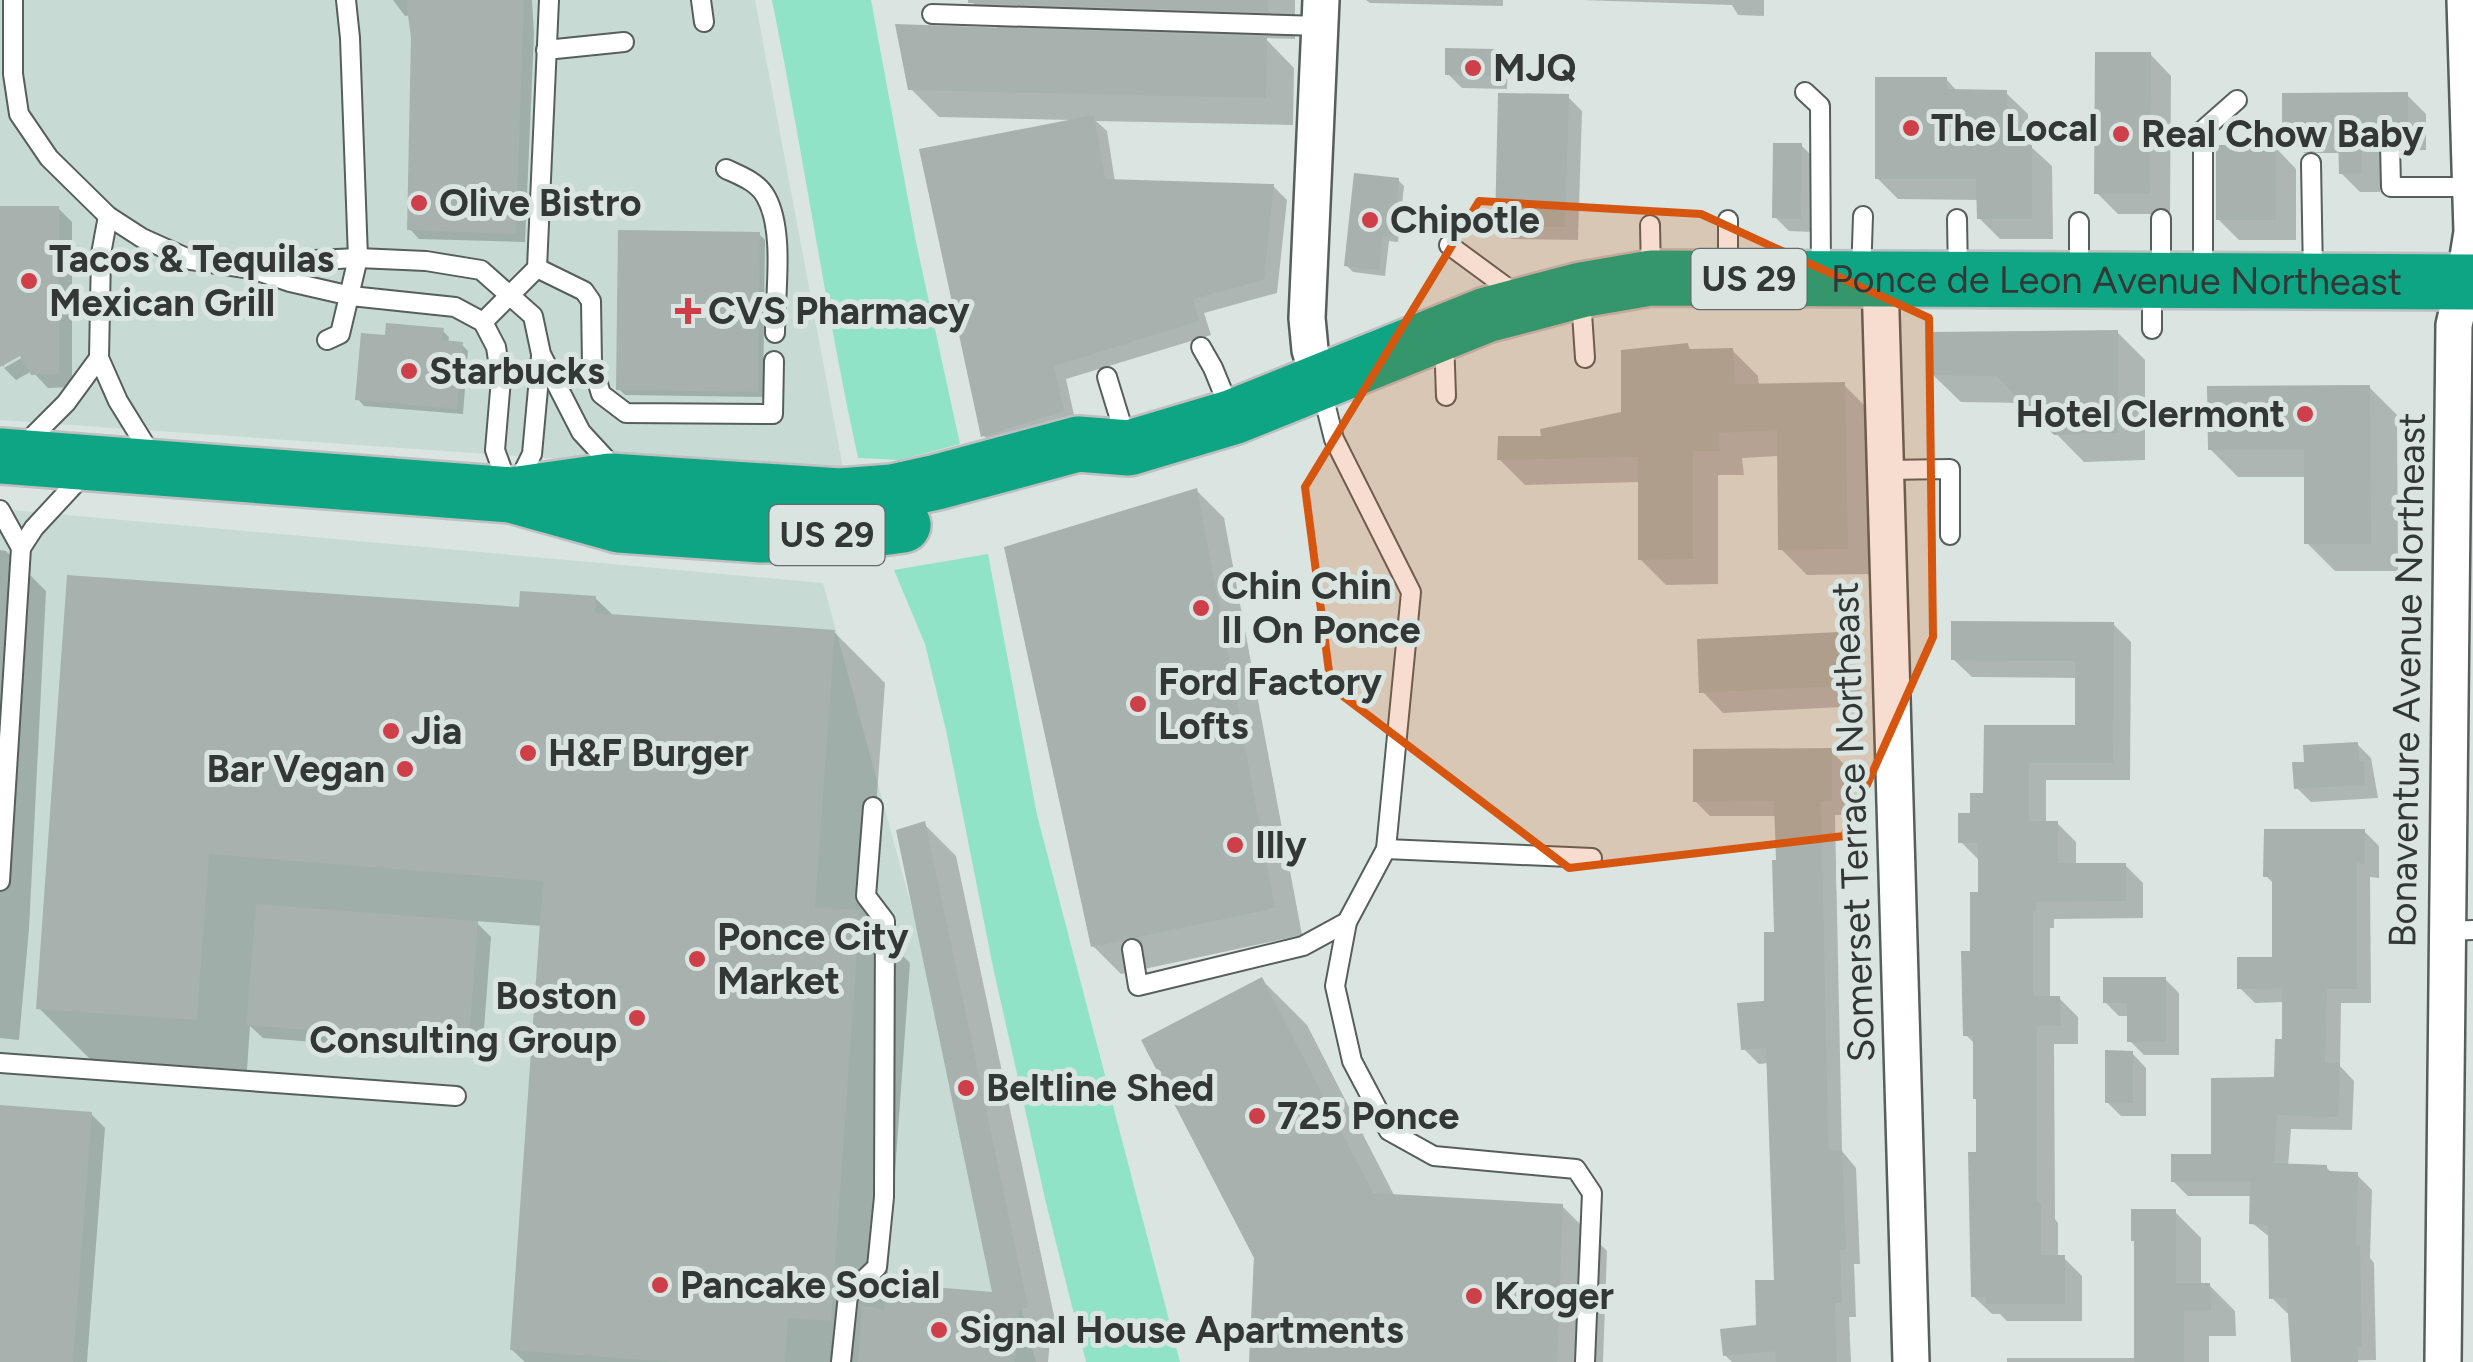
<svg xmlns="http://www.w3.org/2000/svg" width="2473" height="1362" font-family="Figtree,sans-serif">
<rect width="100%" height="100%" fill="#dae4e0"/>
<g fill="#c7dad3">
<path d="M0,0H755L845,479L0,420Z"/>
<path d="M0,509L823,583L1036,1362H0Z"/>
</g>
<g fill="#91e3c8">
<path d="M772,0H871L916,242L960,444L900,460L858,458C825,306 803,152 772,0Z"/>
<path d="M988,554L1037,815L1180,1362H1086L1046,1203L993,967L946,730L925,644L894,570Z"/>
</g>
<g fill="#0003">
<path d="M393,0H532L534,34L525,242L419,239L410,229L413,38L411,15L405,16Z"/>
<path d="M970,0H1295V39L1265,38L1294,68L1293,125L1096,121L1107,131L1115,182L1273,186L1287,200L1277,293L1204,313L1211,335L1066,379L1076,424L997,449L984,436L1070,120L939,117L911,89L999,30Z"/>
<path d="M1366,0H1503V6L1370,3Z"/>
<path d="M1582,0H1764V16L1738,15L1732,5Z"/>
<path d="M1494,52L1508,65L1507,89L1462,88L1448,74Z"/>
<path d="M2150,54L2171,76L2170,214H2118L2097,193Z"/>
<path d="M1946,79L1958,92L2006,93L2028,114V144L2052,166L2053,239H2000L1979,218V200L1898,199L1877,178Z"/>
<path d="M2407,95L2426,114V150L2380,151V192H2360L2341,173V153H2304L2284,134Z"/>
<path d="M1568,97L1582,111L1578,240L1512,239L1498,225Z"/>
<path d="M1801,145L1815,159L1814,232L1789,231L1775,217Z"/>
<path d="M2275,147L2296,169V240H2239L2218,219Z"/>
<path d="M1398,180L1404,186L1398,242L1389,241L1385,276L1353,272L1347,266Z"/>
<path d="M0,208H58L72,222V387L48,388L32,371L16,380L4,368L32,352L30,347L4,362V367L0,361Z"/>
<path d="M759,234L765,240L763,397L625,395L619,389Z"/>
<path d="M443,331L449,337L448,343L462,345L468,351L463,414L364,406L358,399L388,338Z"/>
<path d="M2117,332L2145,360V460L2084,462L2026,403L1961,402L1932,374Z"/>
<path d="M1687,345L1692,351L1732,350L1758,376L1759,386L1844,385L1870,411L1872,574L1807,575L1781,549L1779,456L1742,458L1744,475H1718V584L1666,585L1640,559V482L1525,485L1499,459L1544,439L1623,414Z"/>
<path d="M2369,387L2397,415L2398,571H2335L2307,543L2306,477H2238L2210,449Z"/>
<path d="M1196,490L1224,518L1302,935L1121,974L1093,946Z"/>
<path d="M0,550L6,551L46,591L29,929L19,1040L0,1038Z"/>
<path d="M70,577L521,609L595,598L614,616L834,632L885,683L868,921L910,963L887,1285L995,1295L924,824L956,856L1059,1339L1050,1341L1048,1362H525L512,1350L542,926L475,921L491,937L482,1055L263,1038L250,1026L247,1070L90,1059L39,1008Z"/>
<path d="M2113,624L2131,642L2130,780H2046V823H2057L2076,842V865H2125L2143,883V918L2054,919V928H2050V998H2059L2078,1017V1044H2054L2055,1219L2058,1223V1258H2064L2082,1276V1321H2007L2000,1314H1992L1973,1296L1979,1101L1975,1044L1966,1035L1980,895V861L1961,842L1986,796L1987,728H2077L2078,678L1972,677L1953,659Z"/>
<path d="M1838,634L1859,655L1861,706L1723,713L1702,691Z"/>
<path d="M2357,744L2371,758L2378,798L2311,802L2297,788L2307,764Z"/>
<path d="M1831,751L1846,766V815H1835L1842,1151L1856,1168L1860,1264H1854L1856,1317H1849L1851,1362H1732L1725,1355L1759,1327L1776,1282L1769,1063L1759,1064L1744,1049L1766,1003L1777,934V816H1710L1695,801Z"/>
<path d="M2364,831L2379,846V878L2370,877L2371,1003H2341L2340,1066L2354,1081L2352,1130L2291,1129L2288,1166L2326,1167L2333,1174L2357,1175L2372,1190L2370,1258L2374,1263L2376,1360L2293,1362L2291,1313H2287L2272,1298L2271,1238L2252,1223V1196H2188L2173,1181L2213,1157L2277,1080L2284,1041V1002L2255,1003L2240,988L2275,959V885L2266,876Z"/>
<path d="M2165,979L2179,993V1055H2144L2130,1041V1016H2119L2105,1002Z"/>
<path d="M1262,980L1307,1025L1395,1197L1562,1206L1607,1251L1603,1362H1251Z"/>
<path d="M2132,1053L2146,1068V1116H2121L2107,1102Z"/>
<path d="M0,1107L91,1114L105,1128L87,1362H0Z"/>
<path d="M2175,1212L2201,1238V1285H2209L2235,1311L2236,1336H2209V1362H2007V1358H2137Z"/>
</g>
<g fill="#a7b1ad">
<path d="M406,0H524L516,234L407,230L411,38Z"/>
<path d="M968,0H1268V12L968,3Z"/>
<path d="M895,24L1267,37L1266,98L908,90Z"/>
<path d="M1445,48L1495,49L1494,76L1445,75Z"/>
<path d="M2095,52H2151L2150,194H2094Z"/>
<path d="M1875,77H1947V89L2007,90L2008,141L2032,142V219H1977L1976,179H1875Z"/>
<path d="M2408,92V132L2362,133V174H2339L2338,135H2282V93Z"/>
<path d="M1498,93L1569,94L1565,227L1495,226Z"/>
<path d="M1094,115L1105,179L1274,184L1264,280L1193,299L1199,321L1054,366L1064,411L981,437L919,149Z"/>
<path d="M1773,143H1802L1801,219L1772,218Z"/>
<rect x="2216" y="145" width="60" height="75"/>
<path d="M1354,173L1399,178L1393,237L1383,236L1379,270L1344,266Z"/>
<path d="M0,206H59V374L31,375L20,356L0,367Z"/>
<path d="M618,230L760,232L758,392L616,390Z"/>
<path d="M386,323L444,328L442,340L463,342L457,409L355,400L361,333L385,335Z"/>
<path d="M2118,330V433L2054,435L1996,376L1930,375V332Z"/>
<path d="M1688,343L1689,349L1733,348L1735,384L1845,382L1848,549L1778,550L1777,430L1718,433L1720,451H1693V559L1638,560V457L1497,460L1498,436H1541L1540,429L1621,412V350Z"/>
<path d="M2370,385L2371,544H2304V450H2208L2207,386Z"/>
<path d="M1197,488L1275,908L1091,947L1004,547Z"/>
<path d="M67,575L519,607L520,591L596,596L595,613L835,630L815,907L860,910L831,1321L788,1318L785,1362H672L510,1350L543,881L209,854L197,1020L36,1009Z"/>
<path d="M1951,621L2114,622L2113,763H2029V821H2058V863H2126V901L2036,902V911H2033V996H2060L2061,1026H2037V1202H2041V1255H2065V1304H1986V1297H1971L1968,1152H1976V1099H1973V1036H1963L1961,951H1970V892H1978V843H1958V813H1970V793H1983L1984,725H2075V661L1951,660Z"/>
<path d="M1839,632L1841,686L1699,693L1697,639Z"/>
<path d="M2358,742L2359,761H2364L2365,785L2294,789L2292,762H2304L2303,745Z"/>
<path d="M1832,748V801H1821L1828,1135L1830,1151L1842,1150L1846,1250H1840L1842,1303H1835L1837,1362H1776L1775,1351L1723,1356L1720,1329L1756,1325L1755,1280H1774L1766,1048L1741,1050L1737,1003L1764,1001V932H1774L1772,860H1776L1774,801L1693,802V749Z"/>
<path d="M925,821L1028,1307L1019,1310L1015,1362H858L862,1306L884,1309L886,1283L992,1292L896,830Z"/>
<path d="M2264,829H2365V864L2357,863V989H2327L2325,1063H2340L2338,1117L2277,1115L2274,1163L2327,1165V1171L2358,1172L2356,1245H2360L2362,1347H2357L2358,1362H2291L2287,1298L2269,1299L2268,1225L2249,1224L2250,1182H2171V1154H2211V1078L2274,1077L2275,1039H2282V988L2237,989V957H2272V877H2263Z"/>
<path d="M256,904L478,921L469,1043L246,1025Z"/>
<path d="M1262,977L1373,1193L1563,1204L1557,1362H1249L1254,1258L1141,1040Z"/>
<path d="M2103,977H2166V1042H2127V1003H2103Z"/>
<path d="M2105,1050L2133,1051V1103H2105Z"/>
<path d="M0,1105L92,1112L73,1362H0Z"/>
<path d="M2131,1209H2176V1283H2210L2211,1311H2184V1362H2134V1241H2131Z"/>
</g>
<g fill="none" stroke-linecap="round" stroke-linejoin="round">
<g stroke="#565f5c" stroke-width="22">
<g id="lane">
<path d="M13,0V74L19,114L49,158L108,216L142,238L191,260L252,269L290,282L351,296L455,307L483,322L496,347L501,379L495,450L508,486"/>
<path d="M701,0L704,22"/>
<path d="M932,14L1320,26"/>
<path d="M546,50L624,42"/>
<path d="M1805,92L1820,106L1821,274"/>
<path d="M2390,143L2391,187H2469"/>
<path d="M2311,163L2313,275"/>
<path d="M726,169C741,176 758,182 766,197C785,231 775,294 775,333"/>
<path d="M108,216L101,254L99,358L118,401L152,456"/>
<path d="M1957,219L1958,274"/>
<path d="M2161,219V275"/>
<path d="M1728,220V274"/>
<path d="M2079,222V276"/>
<path d="M1650,225L1651,273"/>
<path d="M1449,245L1517,295"/>
<path d="M537,268L584,291L591,301L592,364L601,394L626,413L773,414L774,361"/>
<path d="M253,269L294,261L358,258L426,261L481,270L533,316L541,354L581,432L617,471"/>
<path d="M2203,275V130L2237,100"/>
<path d="M1861,276L1863,216"/>
<path d="M2152,285V329"/>
<path d="M1581,298L1585,358"/>
<path d="M483,322L537,268L549,0"/>
<path d="M1444,338L1446,396"/>
<path d="M327,340L340,334L358,258L350,38L346,0"/>
<path d="M1201,347L1213,368L1231,412"/>
<path d="M1107,377L1126,439"/>
<path d="M1321,387L1334,439L1411,592L1386,849L1347,922L1335,986L1352,1061L1389,1131L1434,1156L1576,1169L1592,1193L1585,1362"/>
<path d="M21,448L66,403L99,358"/>
<path d="M1885,470L1950,469V535"/>
<path d="M516,486L532,454L541,356"/>
<path d="M0,510L21,548L0,881"/>
<path d="M21,548L34,528L85,473"/>
<path d="M1386,849L1592,858"/>
<path d="M2447,931L2473,930"/>
<path d="M1132,949L1138,986L1303,946L1347,922"/>
<path d="M0,1063L456,1096"/>
<path d="M841,1362L848,1295L877,1267L884,1197L885,921L866,896L873,807"/>
</g>
</g>
<g stroke="#565f5c" stroke-width="40">
<g id="street">
<path d="M1880,279L1911,1362"/>
<path d="M1320,383L1310,350L1307,318L1321,0"/>
<path d="M2443,1362L2454,325L2464,282L2472,232L2465,0"/>
</g>
</g>
<g stroke="#bebfbe" stroke-width="60">
<g id="highway">
<path d="M0,456L511,495L619,525L761,535L836,534L903,525"/>
<path id="s1" d="M511,495L610,481L840,496L892,492L937,482L1078,444L1129,448L1233,417L1486,315L1581,290L1651,278L2473,282"/>
</g>
</g>
<use href="#lane" stroke="#fff" stroke-width="18"/>
<use href="#street" stroke="#fff" stroke-width="35"/>
<use href="#highway" stroke="#0da583" stroke-width="55"/>
</g>
<path fill="#d65610" fill-opacity="0.2" stroke="#d65610" stroke-width="8" stroke-linejoin="round" d="M1479,201L1701,214L1929,318L1933,637L1844,836L1569,868L1331,687L1305,487Z"/>
<g fill="#cf3f49" stroke="#dae4e0" stroke-width="4">
<circle cx="1473" cy="68" r="10"/>
<circle cx="1911" cy="128" r="10"/>
<circle cx="2121" cy="134" r="10"/>
<circle cx="419" cy="203" r="10"/>
<circle cx="1370" cy="220" r="10"/>
<circle cx="29" cy="281" r="10"/>
<path d="M683 296h10v10h10v10h-10v10h-10v-10h-10v-10h10z"/>
<circle cx="409" cy="371" r="10"/>
<circle cx="2305" cy="414" r="10"/>
<circle cx="1201" cy="608" r="10"/>
<circle cx="1138" cy="704" r="10"/>
<circle cx="391" cy="731" r="10"/>
<circle cx="528" cy="753" r="10"/>
<circle cx="405" cy="769" r="10"/>
<circle cx="1235" cy="845" r="10"/>
<circle cx="697" cy="959" r="10"/>
<circle cx="637" cy="1018" r="10"/>
<circle cx="966" cy="1088" r="10"/>
<circle cx="1257" cy="1116" r="10"/>
<circle cx="660" cy="1285" r="10"/>
<circle cx="1474" cy="1296" r="10"/>
<circle cx="939" cy="1330" r="10"/>
</g>
<g text-anchor="middle" dominant-baseline="central" stroke-width="10" stroke-linejoin="round" paint-order="stroke">
<g fill="#dae4e0" stroke="#656b68" stroke-width="2.5">
<rect x="1691.5" y="249" width="115" height="60" rx="8"/>
<rect x="769.5" y="505" width="115" height="60" rx="8"/>
</g>
<g font-size="35" font-weight="bold" fill="#333735">
<text x="1749" y="279">US 29</text>
<text x="827" y="535">US 29</text>
</g>
<g font-size="38" font-weight="bold" fill="#333735" stroke="#dae4e0" text-anchor="start">
<text x="1493" y="68">MJQ</text>
<text x="1931" y="128">The Local</text>
<text x="2141" y="134">Real Chow Baby</text>
<text x="439" y="203">Olive Bistro</text>
<text x="1390" y="220">Chipotle</text>
<text x="49" y="259">Tacos &amp; Tequilas<tspan x="49" dy="44">Mexican Grill</tspan></text>
<text x="708" y="311">CVS Pharmacy</text>
<text x="429" y="371">Starbucks</text>
<text x="2285" y="414" text-anchor="end">Hotel Clermont</text>
<text x="1221" y="586">Chin Chin<tspan x="1221" dy="44">II On Ponce</tspan></text>
<text x="1158" y="682">Ford Factory<tspan x="1158" dy="44">Lofts</tspan></text>
<text x="411" y="731">Jia</text>
<text x="548" y="753">H&amp;F Burger</text>
<text x="385" y="769" text-anchor="end">Bar Vegan</text>
<text x="1255" y="845">Illy</text>
<text x="717" y="937">Ponce City<tspan x="717" dy="44">Market</tspan></text>
<text x="617" y="996" text-anchor="end">Boston<tspan x="617" dy="44">Consulting Group</tspan></text>
<text x="986" y="1088">Beltline Shed</text>
<text x="1277" y="1116">725 Ponce</text>
<text x="680" y="1285">Pancake Social</text>
<text x="1494" y="1296">Kroger</text>
<text x="959" y="1330">Signal House Apartments</text>
</g>
<g font-size="38" fill="#333735" stroke="#dae4e0">
<text stroke="none"><textPath href="#s1" startOffset="1642">Ponce de Leon Avenue Northeast</textPath></text>
<text transform="translate(2407 680) rotate(-89)">Bonaventure Avenue Northeast</text>
<text transform="translate(1853 822) rotate(-92)">Somerset Terrace Northeast</text>
</g>
</g>
</svg>
